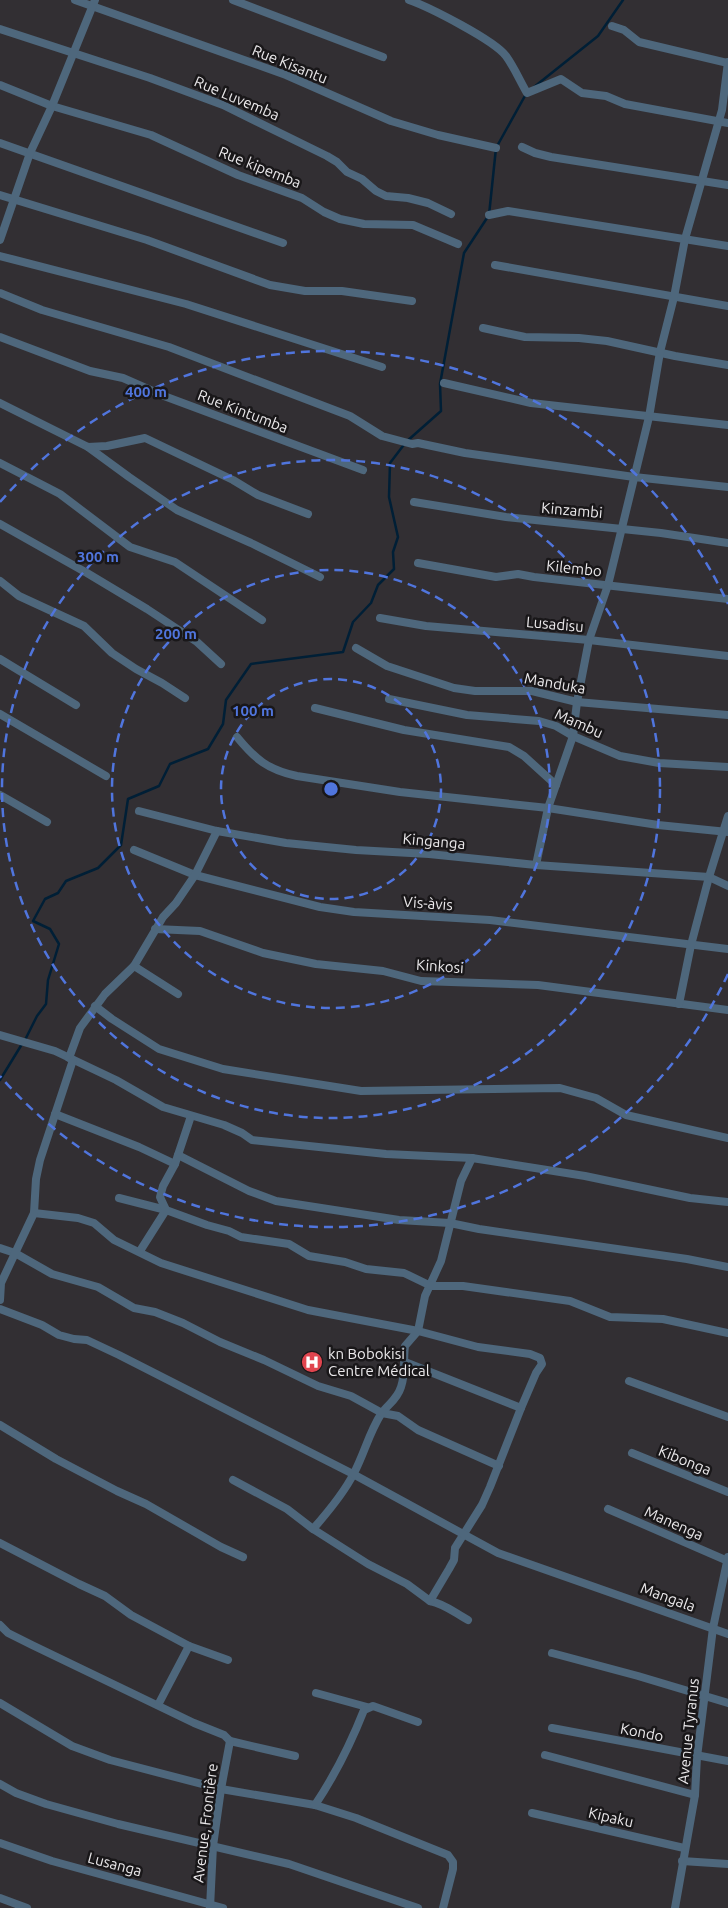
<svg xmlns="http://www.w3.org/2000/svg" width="728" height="1908" font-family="Ubuntu,sans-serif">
<rect width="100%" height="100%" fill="#322f33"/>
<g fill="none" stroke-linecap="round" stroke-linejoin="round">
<g stroke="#001f36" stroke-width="2.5">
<path d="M534,87L598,36L623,0"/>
<path d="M25,1040L37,1016L46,1004L48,980L59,944L50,929L33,921L45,899L58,893L66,881L98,868L121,845L128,799L159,786L170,764L208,749L223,724L226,700L251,664L343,652L353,622L371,603L378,585L394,569L393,552L398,537L389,497L390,463L406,442L441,411L440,384L464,253L489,215L496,148L526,94"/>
<path d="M0,1080L22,1044"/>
</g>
<g stroke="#4e677c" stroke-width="8">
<path d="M75,0L286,75L391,121L438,135L496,148"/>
<path d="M233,0L383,57"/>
<path d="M409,0C429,7 494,40 506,56C514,67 520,81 527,93L561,79L582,93L606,96L625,104L728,123"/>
<path d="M612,26L624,30L639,42L728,63"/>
<path d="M0,29L150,78L223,105L327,156L337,162L347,172L362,179L376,191L386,196L408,198L428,203L451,214"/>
<path d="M0,85L52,106L151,135L238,175L302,198L324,212L340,219L364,224L413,225L458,244"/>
<path d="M0,143L283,243"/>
<path d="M522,147L535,153L551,157L728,185"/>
<path d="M0,195L147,240L270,285L305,291H342L412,301"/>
<path d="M489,215L508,211L728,246"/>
<path d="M0,240L30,153L52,106L95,0"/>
<path d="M0,256L186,304L382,367"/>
<path d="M495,265L728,306"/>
<path d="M0,293L42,310L169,347L350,416L382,436L412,444L418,443L465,453L634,477L728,487"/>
<path d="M483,328L525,337L579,338L607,341L675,356L728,365"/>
<path d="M0,337L90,371L123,378L164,396L363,470"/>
<path d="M444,383L531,403L728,425"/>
<path d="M0,403L88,447L107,446L145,438L233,480L258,495L308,514"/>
<path d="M88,447L129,477L177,510L251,543L320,577"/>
<path d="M0,463L60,494L130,547L175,562L262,620"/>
<path d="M414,502L506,517L661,533L728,543"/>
<path d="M0,524L87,573L147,609L197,642L221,664"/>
<path d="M418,563L496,577L518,574L534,577L728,599"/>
<path d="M0,581L19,596L84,626L112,653L136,669L162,683L185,698"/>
<path d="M380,618L426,626L589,640L728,656"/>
<path d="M356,648L387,666L454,688L475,691H532L577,702L728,715"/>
<path d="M0,659L76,705"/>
<path d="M389,699L467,715L539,721L556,726L573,736L620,756L659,763L728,767"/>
<path d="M315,708L404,730L509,747L524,756L556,785"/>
<path d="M0,714L106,776"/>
<path d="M237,737C255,759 268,770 297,776L400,792L548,808L658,825L728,832"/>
<path d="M0,795L47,822"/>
<path d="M139,811L217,831L286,843L356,850L429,854L536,865L709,877L728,886"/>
<path d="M134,850L195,875L320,907L354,912L490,920L728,949"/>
<path d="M536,865L548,808L573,736L577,702L589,640L608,585L649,417L660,352L674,297L685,239L722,110L728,62"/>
<path d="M155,929L200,931L263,953L316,964L383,971L421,981L538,985L728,1010"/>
<path d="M134,966L178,994"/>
<path d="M679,1004L691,945L709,877L728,816"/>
<path d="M95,1006L112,1019L159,1049L223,1069L361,1091L560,1088L596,1098L626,1115L728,1138"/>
<path d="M0,1035L55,1051L116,1080L163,1107L224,1125L242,1133L252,1140L386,1154L472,1158L461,1181L441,1261L425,1296L418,1331L405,1346C403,1360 406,1373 401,1387C397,1400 388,1404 381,1414C369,1433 364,1454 354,1473C344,1493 328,1512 313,1529"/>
<path d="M69,1058L80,1028L105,994L134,966L163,917L176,903L195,875L217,831"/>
<path d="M55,1114L139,1147L175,1164"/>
<path d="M178,1155L249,1191L276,1201L399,1220L450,1223L479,1229L687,1259L728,1267"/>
<path d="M472,1158L585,1176L690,1198L728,1202"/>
<path d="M119,1198L166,1210L207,1225L229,1231L241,1237L289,1244L309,1256L345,1262L366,1269L404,1273L431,1286H463L570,1301L610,1317L663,1319L728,1333"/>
<path d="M34,1213L78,1218L94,1223L114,1240L161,1263L308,1310L418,1331L478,1347L530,1354L540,1358L542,1364L536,1373L521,1408L490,1487L482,1505L455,1548L454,1560L449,1569L430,1601C445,1604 455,1613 468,1620"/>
<path d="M0,1248L15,1253L52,1274L98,1287L134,1308L155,1312L183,1323L220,1342L264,1360L318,1386L351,1396L382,1413L398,1416L418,1430L499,1466"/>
<path d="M140,1251L166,1210L160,1197L163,1186L175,1164L191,1116"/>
<path d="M0,1300L1,1283L34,1213L36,1179L40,1160L73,1060"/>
<path d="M0,1309L42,1325L59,1335L74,1339L87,1340L119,1355L353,1474L498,1553L728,1634"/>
<path d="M405,1362L521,1408"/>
<path d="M629,1381L728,1417"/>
<path d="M0,1425L56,1459L117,1491L146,1504L221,1547L243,1557"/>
<path d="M632,1453L728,1492"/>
<path d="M233,1480L287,1509L313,1529L368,1564L407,1584L430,1601"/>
<path d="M608,1509L728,1561"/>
<path d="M0,1543L79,1584L105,1596L131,1615L189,1646L228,1660"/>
<path d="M0,1625L8,1633L32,1645L194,1723L224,1735L230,1741L295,1756"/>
<path d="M552,1653L638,1676L728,1703"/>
<path d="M316,1693L367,1707"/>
<path d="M0,1703L72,1746L110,1760L221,1789L315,1805L356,1818L448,1855L453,1862V1869L443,1908"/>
<path d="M158,1705L189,1646"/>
<path d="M552,1728L728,1761"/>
<path d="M545,1755L695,1795"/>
<path d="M0,1784L16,1793L46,1804L118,1824L289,1864L418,1908"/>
<path d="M315,1805C335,1775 351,1743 364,1710L373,1706L418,1722"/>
<path d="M532,1813L684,1848"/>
<path d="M0,1843L52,1861L223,1908"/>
<path d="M682,1861L728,1864"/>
<path d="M0,1898L27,1908"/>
<path d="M210,1908L213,1846L221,1789L230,1741"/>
<path d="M675,1908L695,1795L697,1757L713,1628L728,1557"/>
</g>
</g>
<g fill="none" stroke="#5075dd" stroke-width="2.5" stroke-dasharray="9 6">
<circle cx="331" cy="789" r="110"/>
<circle cx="331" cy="789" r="219"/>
<circle cx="331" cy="789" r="329"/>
<path d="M728 974A438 438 0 0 1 0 1076M0 502A438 438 0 0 1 728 604"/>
</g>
<defs>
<g id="hospital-disc" transform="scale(1.125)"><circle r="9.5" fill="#e0444e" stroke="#191719"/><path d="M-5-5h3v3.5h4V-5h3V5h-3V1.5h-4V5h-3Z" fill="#fff"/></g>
</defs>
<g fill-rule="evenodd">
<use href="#hospital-disc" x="312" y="1362"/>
</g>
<g text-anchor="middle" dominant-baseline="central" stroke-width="5" stroke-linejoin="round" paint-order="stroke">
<g font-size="15" fill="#ebe9eb" stroke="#191719">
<text transform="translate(290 64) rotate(22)">Rue Kisantu</text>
<text transform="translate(237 98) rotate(23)">Rue Luvemba</text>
<text transform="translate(260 167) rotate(22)">Rue kipemba</text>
<text transform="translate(243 411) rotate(21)">Rue Kintumba</text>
<text transform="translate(572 510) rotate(5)">Kinzambi</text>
<text transform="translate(574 568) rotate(6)">Kilembo</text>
<text transform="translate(555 624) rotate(5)">Lusadisu</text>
<text transform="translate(555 683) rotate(10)">Manduka</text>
<text transform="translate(579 723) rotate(24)">Mambu</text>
<text transform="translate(434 841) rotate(5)">Kinganga</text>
<text transform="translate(428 903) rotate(4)">Vis-àvis</text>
<text transform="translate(440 966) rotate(4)">Kinkosi</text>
<text transform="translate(685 1460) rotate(22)">Kibonga</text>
<text transform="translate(674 1523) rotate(24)">Manenga</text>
<text transform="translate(668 1597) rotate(20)">Mangala</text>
<text transform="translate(688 1731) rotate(-84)">Avenue Tyranus</text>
<text transform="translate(642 1732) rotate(11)">Kondo</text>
<text transform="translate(611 1817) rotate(13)">Kipaku</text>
<text transform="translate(205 1823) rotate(-83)">Avenue, Frontière</text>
<text transform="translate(115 1864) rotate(15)">Lusanga</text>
</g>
<g font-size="15" fill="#ebe9eb" stroke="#191719" text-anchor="start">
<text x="328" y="1353">kn Bobokisi<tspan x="328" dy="17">Centre Médical</tspan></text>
</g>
</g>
<circle cx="331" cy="789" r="8" fill="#5075dd" stroke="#191719" stroke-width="2.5"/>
<g font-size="15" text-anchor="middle" font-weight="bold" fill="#5075dd" stroke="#191719" stroke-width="5" stroke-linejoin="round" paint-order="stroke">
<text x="146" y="397">400 m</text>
<text x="98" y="562">300 m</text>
<text x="176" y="639">200 m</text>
<text x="253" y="716">100 m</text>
</g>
</svg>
